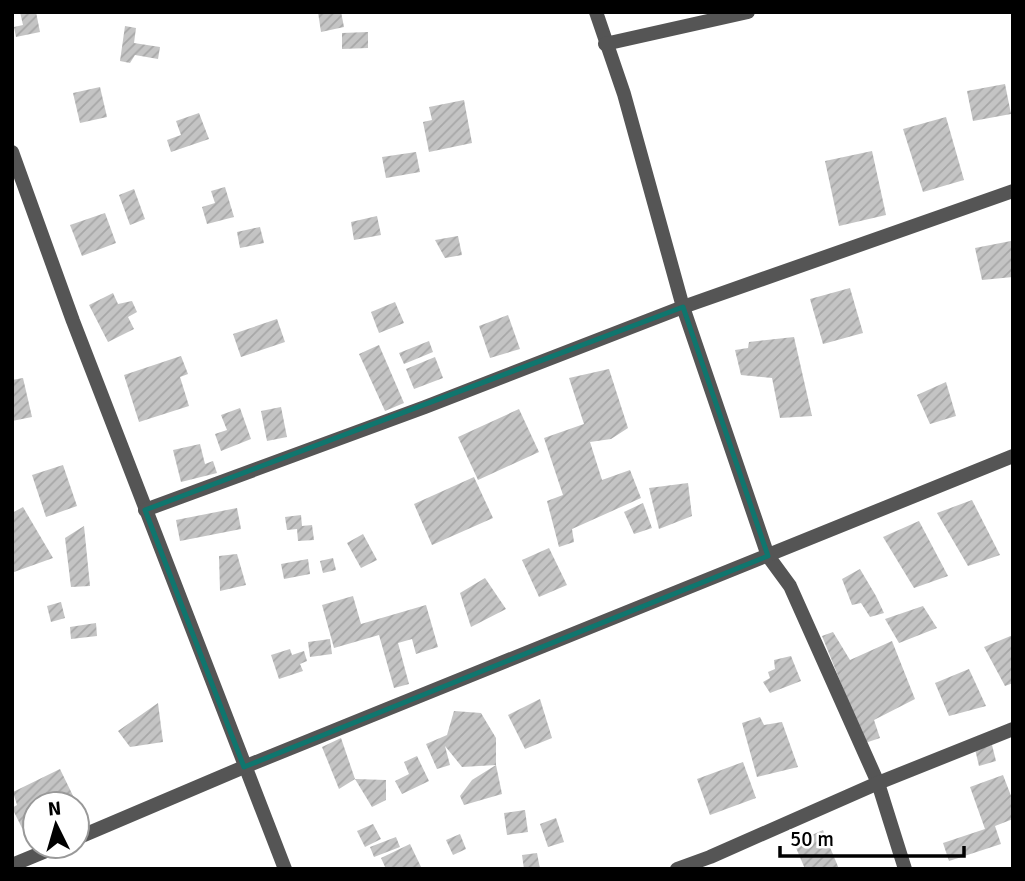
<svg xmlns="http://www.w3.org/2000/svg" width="1025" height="881" font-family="Signika,sans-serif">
<defs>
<pattern id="building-hatch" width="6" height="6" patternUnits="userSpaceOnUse" patternTransform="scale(1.75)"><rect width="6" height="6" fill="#c4c4c4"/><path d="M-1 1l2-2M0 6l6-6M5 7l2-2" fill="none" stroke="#a7a7a7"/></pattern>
</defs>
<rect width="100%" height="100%" fill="#fff"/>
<g fill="url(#building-hatch)">
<path d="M20,12H36L40,32L16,37L14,27L23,25Z"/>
<path d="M318,12H341L344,27L321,32Z"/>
<path d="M125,26L136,28L134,43L160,47L158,59L135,55L130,63L120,61Z"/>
<path d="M368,32V48L342,49V33Z"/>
<path d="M1005,84L1011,114L973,121L967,91Z"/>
<path d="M100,87L107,117L80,123L73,93Z"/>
<path d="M464,100L472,143L429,152L423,122L432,120L429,107Z"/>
<path d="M199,113L209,139L171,152L167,140L181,135L176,121Z"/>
<path d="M946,117L964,180L923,192L903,129Z"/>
<path d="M872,151L886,215L839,226L825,161Z"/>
<path d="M416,152L420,172L386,178L382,157Z"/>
<path d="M225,187L234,217L207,224L202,207L215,203L211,191Z"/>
<path d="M134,189L145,219L130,225L119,195Z"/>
<path d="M105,213L116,243L82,256L70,225Z"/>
<path d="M377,216L381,235L354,240L351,222Z"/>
<path d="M260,227L264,243L240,248L237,232Z"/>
<path d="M458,236L462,255L445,258L435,240Z"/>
<path d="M1011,241L1013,247V277L982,280L975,248Z"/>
<path d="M850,288L863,333L823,344L810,299Z"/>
<path d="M113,293L118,304L132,301L137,312L128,317L134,329L108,342L89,305Z"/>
<path d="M395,302L404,323L379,333L371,312Z"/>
<path d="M508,315L520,349L490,358L479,326Z"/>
<path d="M277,319L285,342L241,357L233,334Z"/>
<path d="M794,337L812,416L780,418L772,378L741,375L735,350L748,348L749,342Z"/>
<path d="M429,341L433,352L404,364L399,353Z"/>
<path d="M379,345L404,403L385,411L359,354Z"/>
<path d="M181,356L188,374L180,377L189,406L139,422L124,375Z"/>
<path d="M435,357L443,378L414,389L406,369Z"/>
<path d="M609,369L628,428L611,439L590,442L602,480L630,470L641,498L572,529L574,542L559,547L547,501L563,495L544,438L584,424L569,378Z"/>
<path d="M23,378L32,417L12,421V380Z"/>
<path d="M946,382L956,416L930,424L917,395Z"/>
<path d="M281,407L287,437L267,441L261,411Z"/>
<path d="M240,408L251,439L221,451L215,434L227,430L221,415Z"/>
<path d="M519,409L539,452L478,480L458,437Z"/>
<path d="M200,444L205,464L213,461L217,473L181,482L173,450Z"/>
<path d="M63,465L77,506L46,517L32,475Z"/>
<path d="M474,477L493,518L432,545L414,504Z"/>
<path d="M688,483L692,516L659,529L649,488Z"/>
<path d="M972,500L1000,555L968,566L937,513Z"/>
<path d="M643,503L652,528L634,534L624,512Z"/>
<path d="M23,507L53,558L14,572L12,513Z"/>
<path d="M237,508L241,529L180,541L176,520Z"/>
<path d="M301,515L302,526L312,525L314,540L298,541L297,529L287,530L285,517Z"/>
<path d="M919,521L948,576L914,588L883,537Z"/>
<path d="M84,526L90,586L71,587L65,538Z"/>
<path d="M363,534L377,560L361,568L347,543Z"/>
<path d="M549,548L567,585L539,597L522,560Z"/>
<path d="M237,554L246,585L220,591L219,556Z"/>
<path d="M333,558L336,570L323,573L320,561Z"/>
<path d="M308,559L310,574L284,579L281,564Z"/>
<path d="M860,569L876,596L884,613L870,617L861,603L852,605L842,579Z"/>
<path d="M485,578L506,609L471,627L460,593Z"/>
<path d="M353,596L361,624L426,605L438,647L416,654L412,639L398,643L409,684L394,688L379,635L334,648L322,605Z"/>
<path d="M61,602L65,618L51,622L47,606Z"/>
<path d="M923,606L937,628L899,643L885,619Z"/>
<path d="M96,623L97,636L71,639L70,627Z"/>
<path d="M833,632L850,660L892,641L915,699L874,720L880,738L865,743L822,636Z"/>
<path d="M1013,635V683L1005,686L984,647Z"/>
<path d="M330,639L332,654L310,657L308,642Z"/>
<path d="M290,649L292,655L304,651L307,661L300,664L303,671L279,679L271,655Z"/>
<path d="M791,656L801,681L770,693L763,682L770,678L768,672L775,669L774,660Z"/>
<path d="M969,669L986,706L949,716L935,683Z"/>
<path d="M540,699L552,738L525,749L508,715Z"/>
<path d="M158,703L163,742L130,747L118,731Z"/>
<path d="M454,711L481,713L496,738V765L462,767L445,746L450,765L437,769L426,744L447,735Z"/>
<path d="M760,717L764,725L782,722L798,767L757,777L742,723Z"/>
<path d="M341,738L355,779L339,789L322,747Z"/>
<path d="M992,745L996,761L979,766L975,749Z"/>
<path d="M417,756L429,781L402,794L395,781L409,774L404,762Z"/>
<path d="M743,762L756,798L710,815L697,779Z"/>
<path d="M496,765L502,794L464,805L460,796L472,780Z"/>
<path d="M60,769L77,804H35V823L22,828L12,808L17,805L13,792Z"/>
<path d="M1003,775L1013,801V819L995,826L1001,844L949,861L943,843L985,829L970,787Z"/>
<path d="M355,779L386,780V800L372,807Z"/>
<path d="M525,810L528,832L507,835L504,813Z"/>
<path d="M556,818L564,842L548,847L540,824Z"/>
<path d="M373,824L381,839L365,847L357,831Z"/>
<path d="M823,830L839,869H805L794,843Z"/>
<path d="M460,834L466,849L453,855L446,840Z"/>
<path d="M396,837L400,847L374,857L370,847Z"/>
<path d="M410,844L422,869H386L381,858Z"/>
<path d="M537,853L540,869H524L522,855Z"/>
</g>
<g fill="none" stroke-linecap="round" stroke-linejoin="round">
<g stroke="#555" stroke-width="14">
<path d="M596,12L624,94L683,307L768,556L790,586L878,783L905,869"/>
<path d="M605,44L748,12"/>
<path d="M12,152L73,321L285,869"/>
<path d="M145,510L425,407L683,307L1013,191"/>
<path d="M77,838L244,767L1013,456"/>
<path d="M12,865L58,846"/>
<path d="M677,869L710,857L878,783L1013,729"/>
</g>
</g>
<path fill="none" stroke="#0f766e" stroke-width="5" stroke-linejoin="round" d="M683,307L768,556L244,767L145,510Z"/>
<rect width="1025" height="881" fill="none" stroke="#000000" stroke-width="28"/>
<g transform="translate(56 825) rotate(355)"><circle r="33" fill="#ffffff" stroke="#999999" stroke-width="2"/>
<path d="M0-5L12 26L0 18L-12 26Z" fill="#000000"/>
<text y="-10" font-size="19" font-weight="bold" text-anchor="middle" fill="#000000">N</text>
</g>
<path d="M780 846v10h184v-10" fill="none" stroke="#000000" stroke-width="3.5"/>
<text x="790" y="846" font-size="21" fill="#000000" stroke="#ffffff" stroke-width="5" paint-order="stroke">50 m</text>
</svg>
